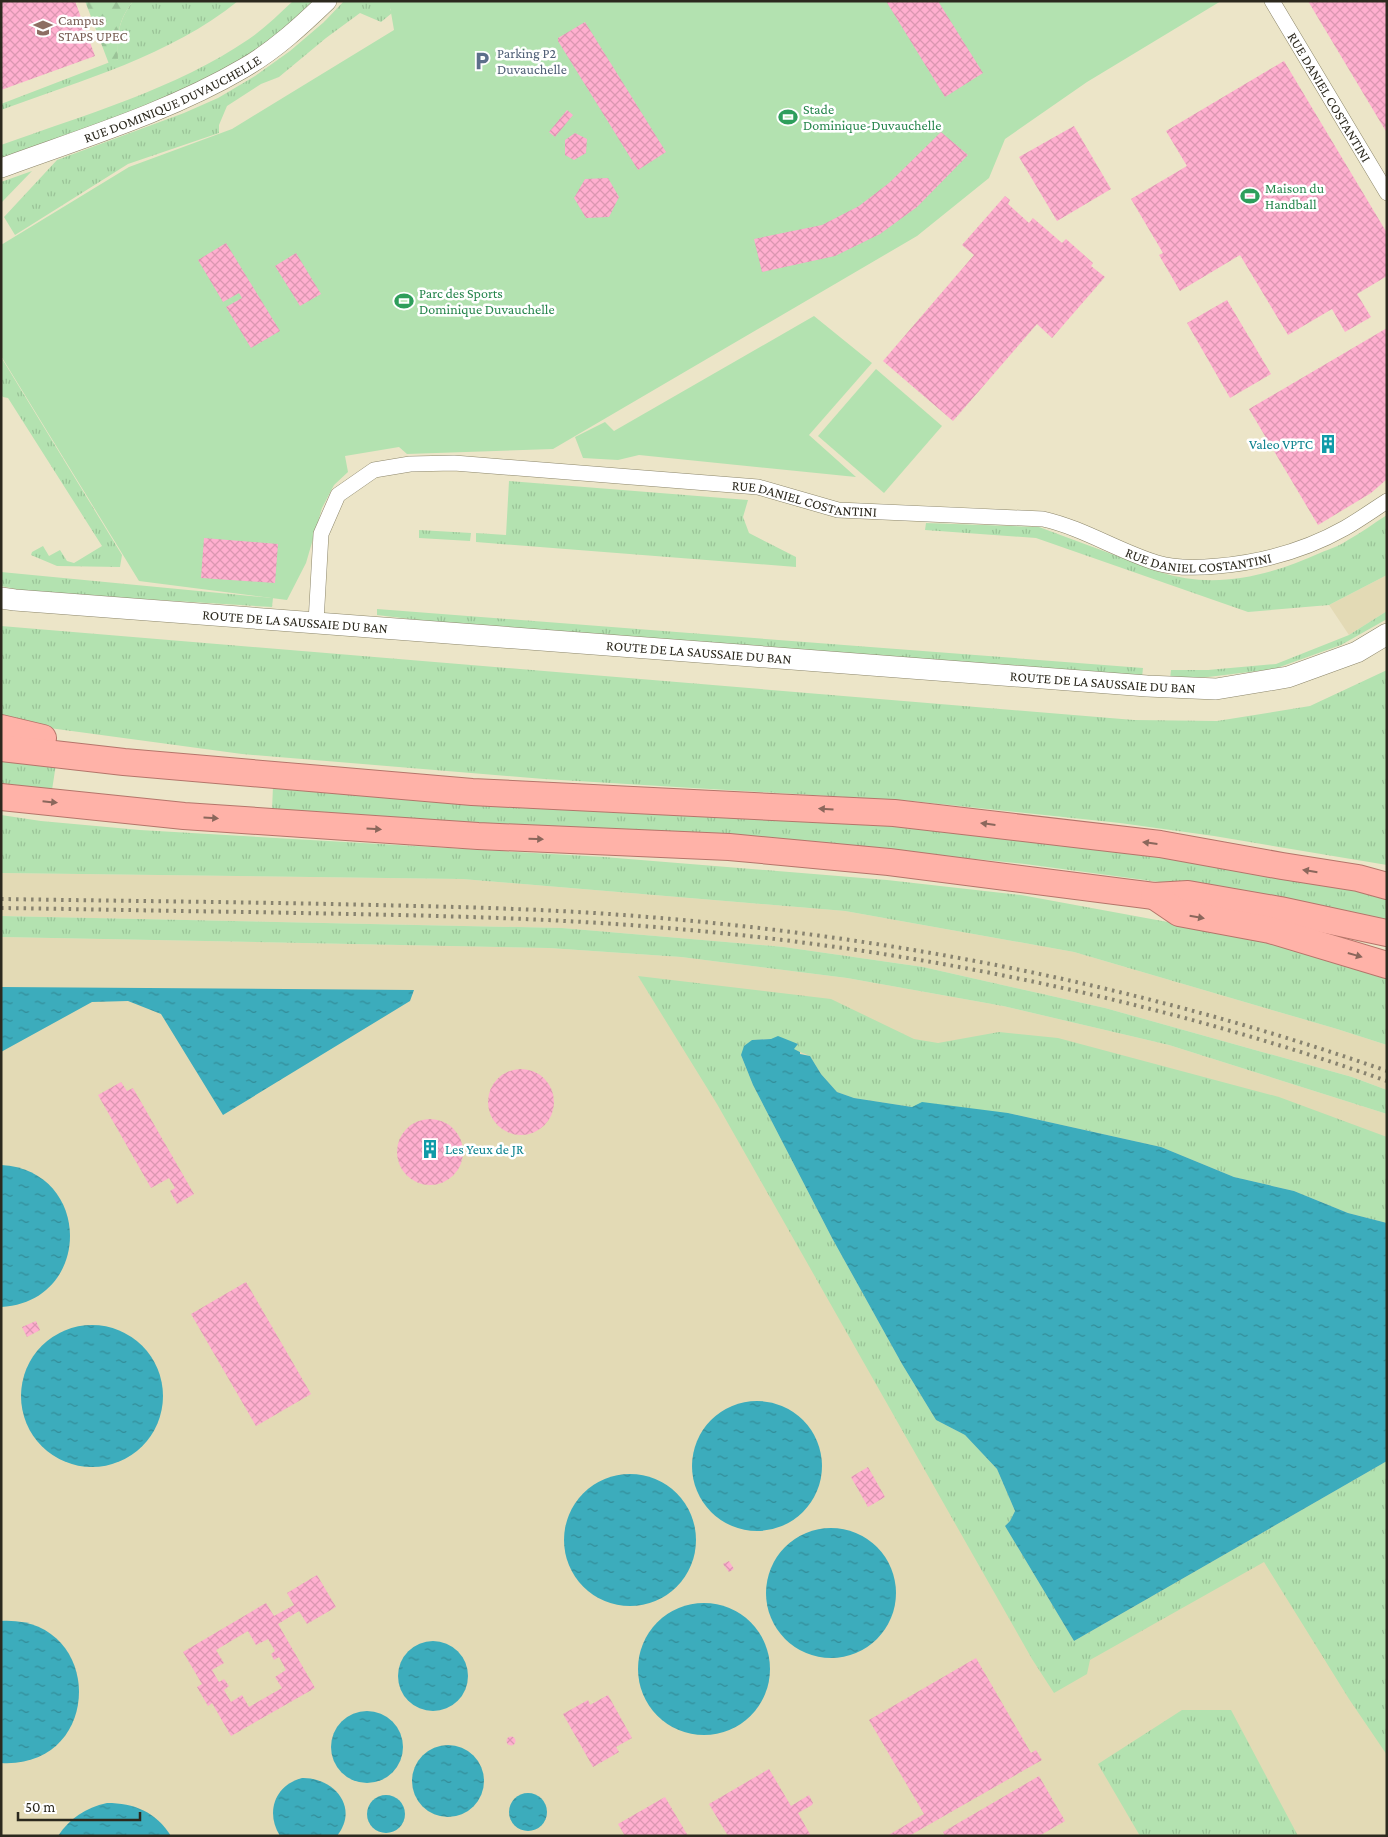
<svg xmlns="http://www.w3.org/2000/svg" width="1388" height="1837" font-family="'Crimson Pro',serif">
<defs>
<pattern id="grass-tufts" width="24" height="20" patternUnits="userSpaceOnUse" patternTransform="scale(1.25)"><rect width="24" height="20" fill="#b3e2b0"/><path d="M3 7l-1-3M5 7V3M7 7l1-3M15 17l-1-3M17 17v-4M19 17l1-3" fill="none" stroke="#9ac297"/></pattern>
<pattern id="forest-firs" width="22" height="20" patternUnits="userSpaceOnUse" patternTransform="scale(1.25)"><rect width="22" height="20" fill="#b3e2b0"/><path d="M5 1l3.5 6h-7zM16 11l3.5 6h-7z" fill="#9ac297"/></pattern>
<pattern id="water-ripples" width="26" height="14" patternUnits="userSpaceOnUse" patternTransform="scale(1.25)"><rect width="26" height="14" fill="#3cacbc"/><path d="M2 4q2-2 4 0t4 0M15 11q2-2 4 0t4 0" fill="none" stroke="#338c98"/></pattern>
<pattern id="building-cross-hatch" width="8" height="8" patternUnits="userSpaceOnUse" patternTransform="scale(1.25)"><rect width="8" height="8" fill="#ffafcf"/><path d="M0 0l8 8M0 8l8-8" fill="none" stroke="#db97b1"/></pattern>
</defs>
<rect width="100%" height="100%" fill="#ece5c8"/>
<g fill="#e3dab5">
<path d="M1387,575V611L1349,635L1329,605Z"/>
<path d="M1,873L462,879L845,911L1074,952L1337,1029L1387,1045V1090L1352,1077L1105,1008L923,967L784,947L562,928L1,916Z"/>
<path d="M1,937L549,948L681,957L847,978L1003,1006L1169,1045L1387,1114V1836H1Z"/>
</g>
<g fill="url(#grass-tufts)">
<path d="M133,1H238C170,56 82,80 1,110V104L118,59C118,33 117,23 133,1Z"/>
<path d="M293,1H317L275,39L238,63L156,104L1,160V145C84,115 176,89 249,39C265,28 279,14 293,1Z"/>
<path d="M344,1H403L390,9L392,13L381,22L360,13L326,38L279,77L261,84L227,106L219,125V133L128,164L15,235L4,217L57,160L184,113L218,98L255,76L290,51L324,22Z"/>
<path d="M32,171L1,203V182Z"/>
<path d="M1,357L122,555L120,567L57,566L31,555L32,552L43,546L49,556L60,550L67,561L74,563L102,546L8,398L3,397L1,395Z"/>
<path d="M509,481L748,500L743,517L749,533L796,557V567L476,542V533L506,535Z"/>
<path d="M1387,515V575L1329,605L1248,612L1036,538L925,530L926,523L1039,527L1160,572C1214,590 1269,576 1320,553C1329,549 1340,546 1348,540C1361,533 1374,523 1387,515Z"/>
<path d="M419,530L471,533L470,541L419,538Z"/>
<path d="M1,572L273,598L272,607L30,592L1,586Z"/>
<path d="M377,609L1143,668L1142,677L459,625L377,615Z"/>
<path d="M1387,611V619L1341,645L1274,669L1208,677L1170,679L1171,670H1208L1276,664L1349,635Z"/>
<path d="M1,626L1134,720L1217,721L1310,706L1387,670V865L1214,836L1120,823L912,801L544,779L242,754L42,727L1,717Z"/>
<path d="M1,756L56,764L52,790L1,783Z"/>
<path d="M273,786L999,833L1258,869L1387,898V922L1227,891L1025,864L853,847L272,810Z"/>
<path d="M1,815L41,821L140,830L604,857L887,880L1021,895L1211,930L1387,971V1045L1337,1029L1074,952L845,911L462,879L1,873Z"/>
<path d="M1,916L562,928L784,947L923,967L1105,1008L1352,1077L1387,1090V1114L1169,1045L1003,1006L847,978L681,957L549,948L1,937Z"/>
<path d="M638,976L831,999L914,1039L938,1043L999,1032L1058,1038L1279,1097L1387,1137V1223L1348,1213L1294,1191L1234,1177L1161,1147L1008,1113L912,1107L854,1098L837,1092L821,1074L810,1056L793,1049L798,1044L771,1039L752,1040L741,1055L753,1085L832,1238L902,1364L936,1420L965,1435L997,1469L1015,1511L1010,1521L1005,1526L1074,1641L1387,1461V1755L1349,1699L1264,1562L1090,1660L1087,1674L1054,1693L1032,1659L717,1104Z"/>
<path d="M1182,1710H1231L1298,1836H1140L1098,1764Z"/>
</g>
<path fill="url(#forest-firs)" d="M85,1H133C117,23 118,32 118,59L109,64Z"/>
<g fill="#b3e2b0">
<path d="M389,1H1221L1087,82L1005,139L989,178L917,236L553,449L407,454L399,447L345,456L348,472L334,485L322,508L306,563L287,600L139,581L1,356V245L129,167L232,129L394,30Z"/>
<path d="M814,316L872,363L809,435L856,477L639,455L618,460L583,458L575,437L605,422L614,431Z"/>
<path d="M876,369L942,426L884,493L818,436Z"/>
</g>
<g fill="url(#water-ripples)">
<path d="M1,987L414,990L410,1001L223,1115L161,1014L128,1001L92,1002L1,1052Z"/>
<path d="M778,1036L798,1044L794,1049L800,1052V1054L810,1056L821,1074L837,1092L854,1098L912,1107L922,1102L1008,1113L1161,1147L1234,1177L1294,1191L1348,1213L1387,1223V1461L1074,1641L1005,1526L1010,1521L1015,1511L997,1469L965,1435L936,1420L902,1364L832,1238L753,1085L741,1055L744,1046L752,1040L771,1039Z"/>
<path d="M1,1165C93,1170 93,1302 1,1307Z"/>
<circle cx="92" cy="1396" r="71"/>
<circle cx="757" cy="1466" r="65"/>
<circle cx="630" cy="1540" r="66"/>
<circle cx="831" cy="1593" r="65"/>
<circle cx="704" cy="1669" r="66"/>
<path d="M1,1621C105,1615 105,1769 1,1763Z"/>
<circle cx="433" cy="1676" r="35"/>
<circle cx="367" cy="1747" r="36"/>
<circle cx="448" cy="1781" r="36"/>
<path d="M302,1778C333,1777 360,1807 337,1836H280C265,1812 275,1785 302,1778Z"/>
<circle cx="528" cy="1812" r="19"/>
<circle cx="386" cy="1814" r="19"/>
<path d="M107,1803C134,1803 156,1812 171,1836H58C70,1818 85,1808 107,1803Z"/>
</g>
<g fill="url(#building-cross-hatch)" fill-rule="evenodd">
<path d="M1,1H75L95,56L1,90Z"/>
<path d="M886,1H938L983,73L945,97Z"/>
<path d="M1308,1H1387V133Z"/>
<path d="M585,22L666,152L638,170L558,41V38Z"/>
<path d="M1284,61L1387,233V276L1357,294L1371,317L1345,332L1332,309L1288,335L1240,255L1180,291L1159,255L1163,253L1131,199L1187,166L1166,131Z"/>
<path d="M567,110L573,115L555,137L549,132Z"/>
<path d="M1074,126L1111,189L1057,221L1019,157Z"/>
<path d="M941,132L968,155L917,207L880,234L835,256L762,272L754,239L822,225L859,206L889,183Z"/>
<path d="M575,133L587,139L586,153L574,160L565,155V140Z"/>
<path d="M608,178L619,197L609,217L586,218L574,198L585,179Z"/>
<path d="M1005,196L1010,200L1008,204L1029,223L1033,218L1062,243L1066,239L1093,263L1091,266L1105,277L1052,338L1037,324L953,421L883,361L974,255L962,245Z"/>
<path d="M226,243L280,331L251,348L226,307L242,298L239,293L223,302L198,260Z"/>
<path d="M296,253L321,294L300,306L275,266Z"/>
<path d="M1227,300L1271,374L1230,398L1187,323Z"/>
<path d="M1387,328V479L1371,493L1318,525L1249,409Z"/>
<path d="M204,538L278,544L275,583L201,578Z"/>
<circle cx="521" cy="1102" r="33"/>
<path d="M121,1082L127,1091L133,1088L194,1194L177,1204L170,1191L175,1188L169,1178L151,1188L98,1095Z"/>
<circle cx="430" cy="1152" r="33"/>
<path d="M246,1282L311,1394L256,1426L191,1314Z"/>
<path d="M36,1321L40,1330L27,1337L22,1327Z"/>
<path d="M868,1467L885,1497L868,1507L851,1477Z"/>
<path d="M729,1561L734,1569L729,1572L723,1564Z"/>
<path d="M317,1575L336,1607L307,1624L299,1611L278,1624L315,1688L231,1736L212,1703L208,1706L197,1687L202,1684L183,1652L266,1603L274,1616L294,1605L287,1593ZM248,1631L256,1645L268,1639L275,1651L271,1654L274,1660L279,1657L286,1670L275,1677L282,1688L249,1707L242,1695L231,1702L224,1690L229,1686L224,1679L219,1682L212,1670L224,1663L216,1650Z"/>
<path d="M976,1658L1031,1753L1036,1750L1042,1760L909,1836H887L924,1814L869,1720Z"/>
<path d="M608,1695L632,1738L616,1747L619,1752L593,1767L563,1714L588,1700L590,1705Z"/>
<circle cx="511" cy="1741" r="4.5"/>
<path d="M769,1769L791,1806L809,1795L813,1803L812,1805L798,1813L811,1836H728L709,1804Z"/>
<path d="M1039,1776L1065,1821L1039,1836H945L943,1832Z"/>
<path d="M665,1797L688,1836H625L618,1824Z"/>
</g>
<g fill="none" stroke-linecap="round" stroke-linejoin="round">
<g stroke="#8c866a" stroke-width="16">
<g id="minor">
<path id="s1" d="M1272,1L1387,193"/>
<path id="s2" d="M316,622L321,534L338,495L374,470L410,464L454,463L758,487L838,510L1043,519C1083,528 1118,551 1157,563C1177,569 1198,568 1218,566C1263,562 1306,550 1345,528C1359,520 1373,510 1387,501"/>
</g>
</g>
<g stroke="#8c866a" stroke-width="20">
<g id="tertiary">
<path id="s3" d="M1,168C83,138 169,112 244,68C275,50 301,26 327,1"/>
</g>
</g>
<g stroke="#8c866a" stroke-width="22">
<g id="secondary">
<path id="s4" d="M1,598L15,600L1147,686L1216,689L1288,677L1357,652L1387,634"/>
</g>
</g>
<g stroke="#b5756a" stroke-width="28">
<g id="trunk">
<path d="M1,728L43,738"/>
<path d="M1,748L124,762L472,792L894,813L1160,844L1282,866L1358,878L1387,886"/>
<path d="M1,797L184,816L478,836L729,847L889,862L1154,896L1188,894L1280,910L1387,933"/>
<path d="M1154,896L1179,913L1270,930L1387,965"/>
</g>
</g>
<use href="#minor" stroke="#fff" stroke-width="15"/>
<use href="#tertiary" stroke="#fff" stroke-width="19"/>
<use href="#secondary" stroke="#fff" stroke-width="21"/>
<use href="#trunk" stroke="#ffb2a8" stroke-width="26"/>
<g stroke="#88836f" stroke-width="4" stroke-dasharray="2.5 5" stroke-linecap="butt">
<path d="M1,899C126,901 250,902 375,905C462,907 549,909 636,916C891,936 1145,986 1387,1071"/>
<path d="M1,908C84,909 166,911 248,912C392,915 535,916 678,929C919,950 1159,1000 1387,1081"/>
</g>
</g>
<defs><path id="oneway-solid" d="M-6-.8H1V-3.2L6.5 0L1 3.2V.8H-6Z" transform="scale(1.25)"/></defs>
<g fill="#8b675c">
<use href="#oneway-solid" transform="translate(50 802) rotate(6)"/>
<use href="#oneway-solid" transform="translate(826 809) rotate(-177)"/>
<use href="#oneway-solid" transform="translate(211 818) rotate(4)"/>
<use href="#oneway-solid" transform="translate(988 824) rotate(-173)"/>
<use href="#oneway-solid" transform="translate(374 829) rotate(4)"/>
<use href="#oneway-solid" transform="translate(536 839) rotate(2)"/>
<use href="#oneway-solid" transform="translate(1150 843) rotate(-173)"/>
<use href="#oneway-solid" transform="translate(1310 871) rotate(-171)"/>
<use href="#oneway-solid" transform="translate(1197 917) rotate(10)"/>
<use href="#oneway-solid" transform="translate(1355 955) rotate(16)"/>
</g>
<defs>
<g id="university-bare" transform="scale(1.5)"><path d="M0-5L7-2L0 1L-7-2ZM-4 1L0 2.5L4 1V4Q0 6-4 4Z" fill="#8d6e63" stroke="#fff" stroke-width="2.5" paint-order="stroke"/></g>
<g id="parking-bare" transform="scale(1.5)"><path d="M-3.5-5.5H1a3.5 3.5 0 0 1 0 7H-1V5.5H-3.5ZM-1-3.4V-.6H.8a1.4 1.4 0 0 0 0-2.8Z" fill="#5c6f8a" stroke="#fff" stroke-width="2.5" paint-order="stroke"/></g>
<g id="stadium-bare" transform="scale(1.5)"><path d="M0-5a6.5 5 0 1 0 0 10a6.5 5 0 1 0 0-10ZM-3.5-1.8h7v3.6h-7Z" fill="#2e9e5b" stroke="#fff" stroke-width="2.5" paint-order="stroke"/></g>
<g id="building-bare" transform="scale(1.5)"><path d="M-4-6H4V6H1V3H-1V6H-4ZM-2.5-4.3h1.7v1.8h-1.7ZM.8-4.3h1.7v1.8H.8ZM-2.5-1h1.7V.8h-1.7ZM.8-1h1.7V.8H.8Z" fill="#0f9aa8" stroke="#fff" stroke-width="2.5" paint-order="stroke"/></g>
</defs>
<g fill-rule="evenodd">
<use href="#university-bare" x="43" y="28"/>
<use href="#parking-bare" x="482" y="61"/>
<use href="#stadium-bare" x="788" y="117"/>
<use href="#stadium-bare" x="1250" y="196"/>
<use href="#stadium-bare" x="404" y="301"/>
<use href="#building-bare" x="1328" y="444"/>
<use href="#building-bare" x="430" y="1149"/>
</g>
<g text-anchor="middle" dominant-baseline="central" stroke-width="5" stroke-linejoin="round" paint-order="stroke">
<g font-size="14" fill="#785e54" stroke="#fff" text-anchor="start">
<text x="58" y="20">Campus<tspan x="58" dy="16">STAPS UPEC</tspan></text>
</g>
<g font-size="14" fill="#4e5e75" stroke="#fff" text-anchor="start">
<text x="497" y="53">Parking P2<tspan x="497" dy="16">Duvauchelle</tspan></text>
</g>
<g font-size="14" fill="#2c291e" stroke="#fff">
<text stroke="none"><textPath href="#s3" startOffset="185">RUE DOMINIQUE DUVAUCHELLE</textPath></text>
<text stroke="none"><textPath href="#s1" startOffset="112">RUE DANIEL COSTANTINI</textPath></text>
<text stroke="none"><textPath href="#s2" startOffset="608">RUE DANIEL COSTANTINI</textPath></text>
<text stroke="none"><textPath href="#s2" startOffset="1012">RUE DANIEL COSTANTINI</textPath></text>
<text stroke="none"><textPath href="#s4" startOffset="295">ROUTE DE LA SAUSSAIE DU BAN</textPath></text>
<text stroke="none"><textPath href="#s4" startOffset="700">ROUTE DE LA SAUSSAIE DU BAN</textPath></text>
<text stroke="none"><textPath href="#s4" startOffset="1105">ROUTE DE LA SAUSSAIE DU BAN</textPath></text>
</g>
<g font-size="14" fill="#27864d" stroke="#fff" text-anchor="start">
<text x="803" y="109">Stade<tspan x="803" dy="16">Dominique-Duvauchelle</tspan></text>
<text x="1265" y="188">Maison du<tspan x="1265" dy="16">Handball</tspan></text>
<text x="419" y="293">Parc des Sports<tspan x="419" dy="16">Dominique Duvauchelle</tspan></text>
</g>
<g font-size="14" fill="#0d838f" stroke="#fff" text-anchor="end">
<text x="1313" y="444">Valeo VPTC</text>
<text x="445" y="1149" text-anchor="start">Les Yeux de JR</text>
</g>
</g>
<rect width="1388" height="1837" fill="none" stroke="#2c291e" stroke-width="5"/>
<path d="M18 1812v8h122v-8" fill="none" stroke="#2c291e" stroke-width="2.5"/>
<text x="25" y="1812" font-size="15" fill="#2c291e" stroke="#ffffff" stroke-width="4" paint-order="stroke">50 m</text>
</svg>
